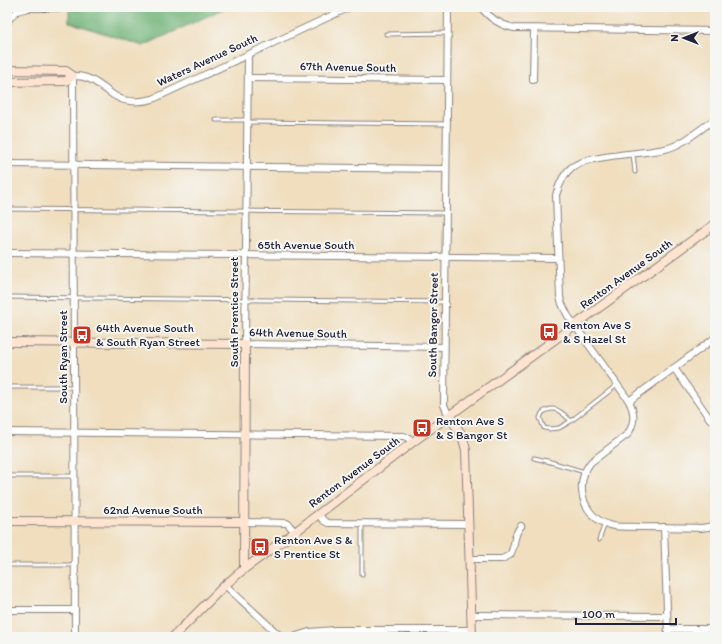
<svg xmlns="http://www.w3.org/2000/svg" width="722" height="644" font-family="Itim,sans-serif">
<rect width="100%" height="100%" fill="#f6f6f2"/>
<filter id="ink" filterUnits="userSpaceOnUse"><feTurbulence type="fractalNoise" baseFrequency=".025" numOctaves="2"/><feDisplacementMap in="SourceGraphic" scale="8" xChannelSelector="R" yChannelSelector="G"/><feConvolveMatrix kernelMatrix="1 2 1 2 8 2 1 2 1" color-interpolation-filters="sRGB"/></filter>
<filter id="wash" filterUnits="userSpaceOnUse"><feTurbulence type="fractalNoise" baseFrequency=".012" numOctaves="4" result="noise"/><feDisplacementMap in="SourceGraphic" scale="16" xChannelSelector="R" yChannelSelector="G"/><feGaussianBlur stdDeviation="0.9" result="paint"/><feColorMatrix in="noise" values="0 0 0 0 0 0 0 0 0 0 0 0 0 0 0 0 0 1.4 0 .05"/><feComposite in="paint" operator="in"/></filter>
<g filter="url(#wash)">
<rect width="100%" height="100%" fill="#f0debe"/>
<path fill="#71b478" stroke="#4a6b5a" d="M69,7H227L143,46L69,22Z"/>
</g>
<g filter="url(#ink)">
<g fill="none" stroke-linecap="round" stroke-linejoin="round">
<g stroke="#89807c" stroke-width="5">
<g id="lane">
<path d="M386,34L447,33"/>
<path d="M216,120H248"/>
<path d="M248,122L446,124"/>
<path d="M633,154L635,172"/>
<path d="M7,209L445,213"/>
<path d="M7,297L445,302"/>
<path d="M7,387H74"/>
<path d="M571,421C561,412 555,404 542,413L540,418L544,428L549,429L559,428L571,421L617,385"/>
<path d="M534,458L547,461L585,472"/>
<path d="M7,476H75"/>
<path d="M362,523V574"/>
<path d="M599,540L605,523"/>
<path d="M7,565H75"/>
</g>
</g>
<g stroke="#89807c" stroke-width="8">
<g id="street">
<path d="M448,7L444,405L449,416"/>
<path d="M481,7C490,19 500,25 514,28L715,31"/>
<path d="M7,24L9,19L17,11L28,8H68L83,7"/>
<path d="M248,55L245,344L444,347"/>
<path d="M248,78L447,80"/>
<path d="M533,80L534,29"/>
<path d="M715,119C700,129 683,145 665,149C643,154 588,155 572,167C564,173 559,185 556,195L560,297L562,304L568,316L629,401C635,413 635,422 628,434L591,462C583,472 580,484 583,497C586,510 596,521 609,525C618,528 630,526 640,527C660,527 681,527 701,528L715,526"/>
<path d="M7,164L446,169"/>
<path d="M7,253L558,258"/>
<path d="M674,368L710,419"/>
<path d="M629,401L715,338"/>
<path d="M7,432L404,436L414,441"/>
<path d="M318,514L324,521L328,523L468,524"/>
<path d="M245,522L287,523L295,532"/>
<path d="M664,527L668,637"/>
<path d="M469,559H502L510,555C516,546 512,536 521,526"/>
<path d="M225,585L281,637"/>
<path d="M7,610H75"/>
<path d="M471,615L667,616"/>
<path d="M668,629H715"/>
<path d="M75,637L73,76C91,75 101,87 115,96C126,103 141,102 153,99L350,7"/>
<path d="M293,637L309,632L335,630H471"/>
</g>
</g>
<g stroke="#89807c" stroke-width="10">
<g id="secondary">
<path d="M7,70L66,71L73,76L66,81L7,82"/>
<path d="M7,342L245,344L244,569"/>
<path d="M449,416L462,435L466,450L472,637"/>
<path d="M7,521L245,522"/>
<path d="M173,637L225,585L244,569L295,532L414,441L715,224"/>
</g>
</g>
<use href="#lane" stroke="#fff" stroke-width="3"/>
<use href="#street" stroke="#fff" stroke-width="6"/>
<use href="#secondary" stroke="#fde4d0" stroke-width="8"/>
</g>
</g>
<defs>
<g id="bus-square" transform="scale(1)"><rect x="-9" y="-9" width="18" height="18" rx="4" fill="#c8321e" stroke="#f6f6f2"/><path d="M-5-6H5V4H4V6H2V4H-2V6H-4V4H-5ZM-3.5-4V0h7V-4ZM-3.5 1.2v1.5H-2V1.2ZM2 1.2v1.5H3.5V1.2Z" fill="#fff"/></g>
</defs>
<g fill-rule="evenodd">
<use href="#bus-square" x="549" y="332"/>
<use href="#bus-square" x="82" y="335"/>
<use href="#bus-square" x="422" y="428"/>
<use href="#bus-square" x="260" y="547"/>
</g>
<g text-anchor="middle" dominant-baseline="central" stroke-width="4" stroke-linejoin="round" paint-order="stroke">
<g font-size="12" fill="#22223b" stroke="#f6f6f2">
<text transform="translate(207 60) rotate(-25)">Waters Avenue South</text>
<text transform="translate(348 67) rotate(1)">67th Avenue South</text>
<text x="306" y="245">65th Avenue South</text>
<text transform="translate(626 274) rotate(-36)">Renton Avenue South</text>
<text transform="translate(234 312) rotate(-90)">South Prentice Street</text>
<text transform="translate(433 325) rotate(-89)">South Bangor Street</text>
<text transform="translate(298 333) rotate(1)">64th Avenue South</text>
<text transform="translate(63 357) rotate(-90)">South Ryan Street</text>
<text transform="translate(354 472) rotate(-37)">Renton Avenue South</text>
<text x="153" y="510">62nd Avenue South</text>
</g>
<g font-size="12" fill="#22223b" stroke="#f6f6f2" text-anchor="start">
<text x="563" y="325">Renton Ave S<tspan x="563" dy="14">&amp; S Hazel St</tspan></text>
<text x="96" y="328">64th Avenue South<tspan x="96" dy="14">&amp; South Ryan Street</tspan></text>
<text x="436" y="421">Renton Ave S<tspan x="436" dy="14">&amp; S Bangor St</tspan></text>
<text x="274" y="540">Renton Ave S &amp;<tspan x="274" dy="14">S Prentice St</tspan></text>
</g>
</g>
<rect width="722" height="644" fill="none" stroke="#f6f6f2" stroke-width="24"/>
<g transform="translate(684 38) rotate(270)" stroke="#f6f6f2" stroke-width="3" paint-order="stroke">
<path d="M0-3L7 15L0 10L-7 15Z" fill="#22223b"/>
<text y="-6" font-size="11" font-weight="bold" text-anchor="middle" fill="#22223b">N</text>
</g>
<path d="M576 618v6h100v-6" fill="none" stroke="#22223b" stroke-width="2"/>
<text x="582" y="618" font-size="12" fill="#22223b" stroke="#f6f6f2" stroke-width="3" paint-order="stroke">100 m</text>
</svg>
